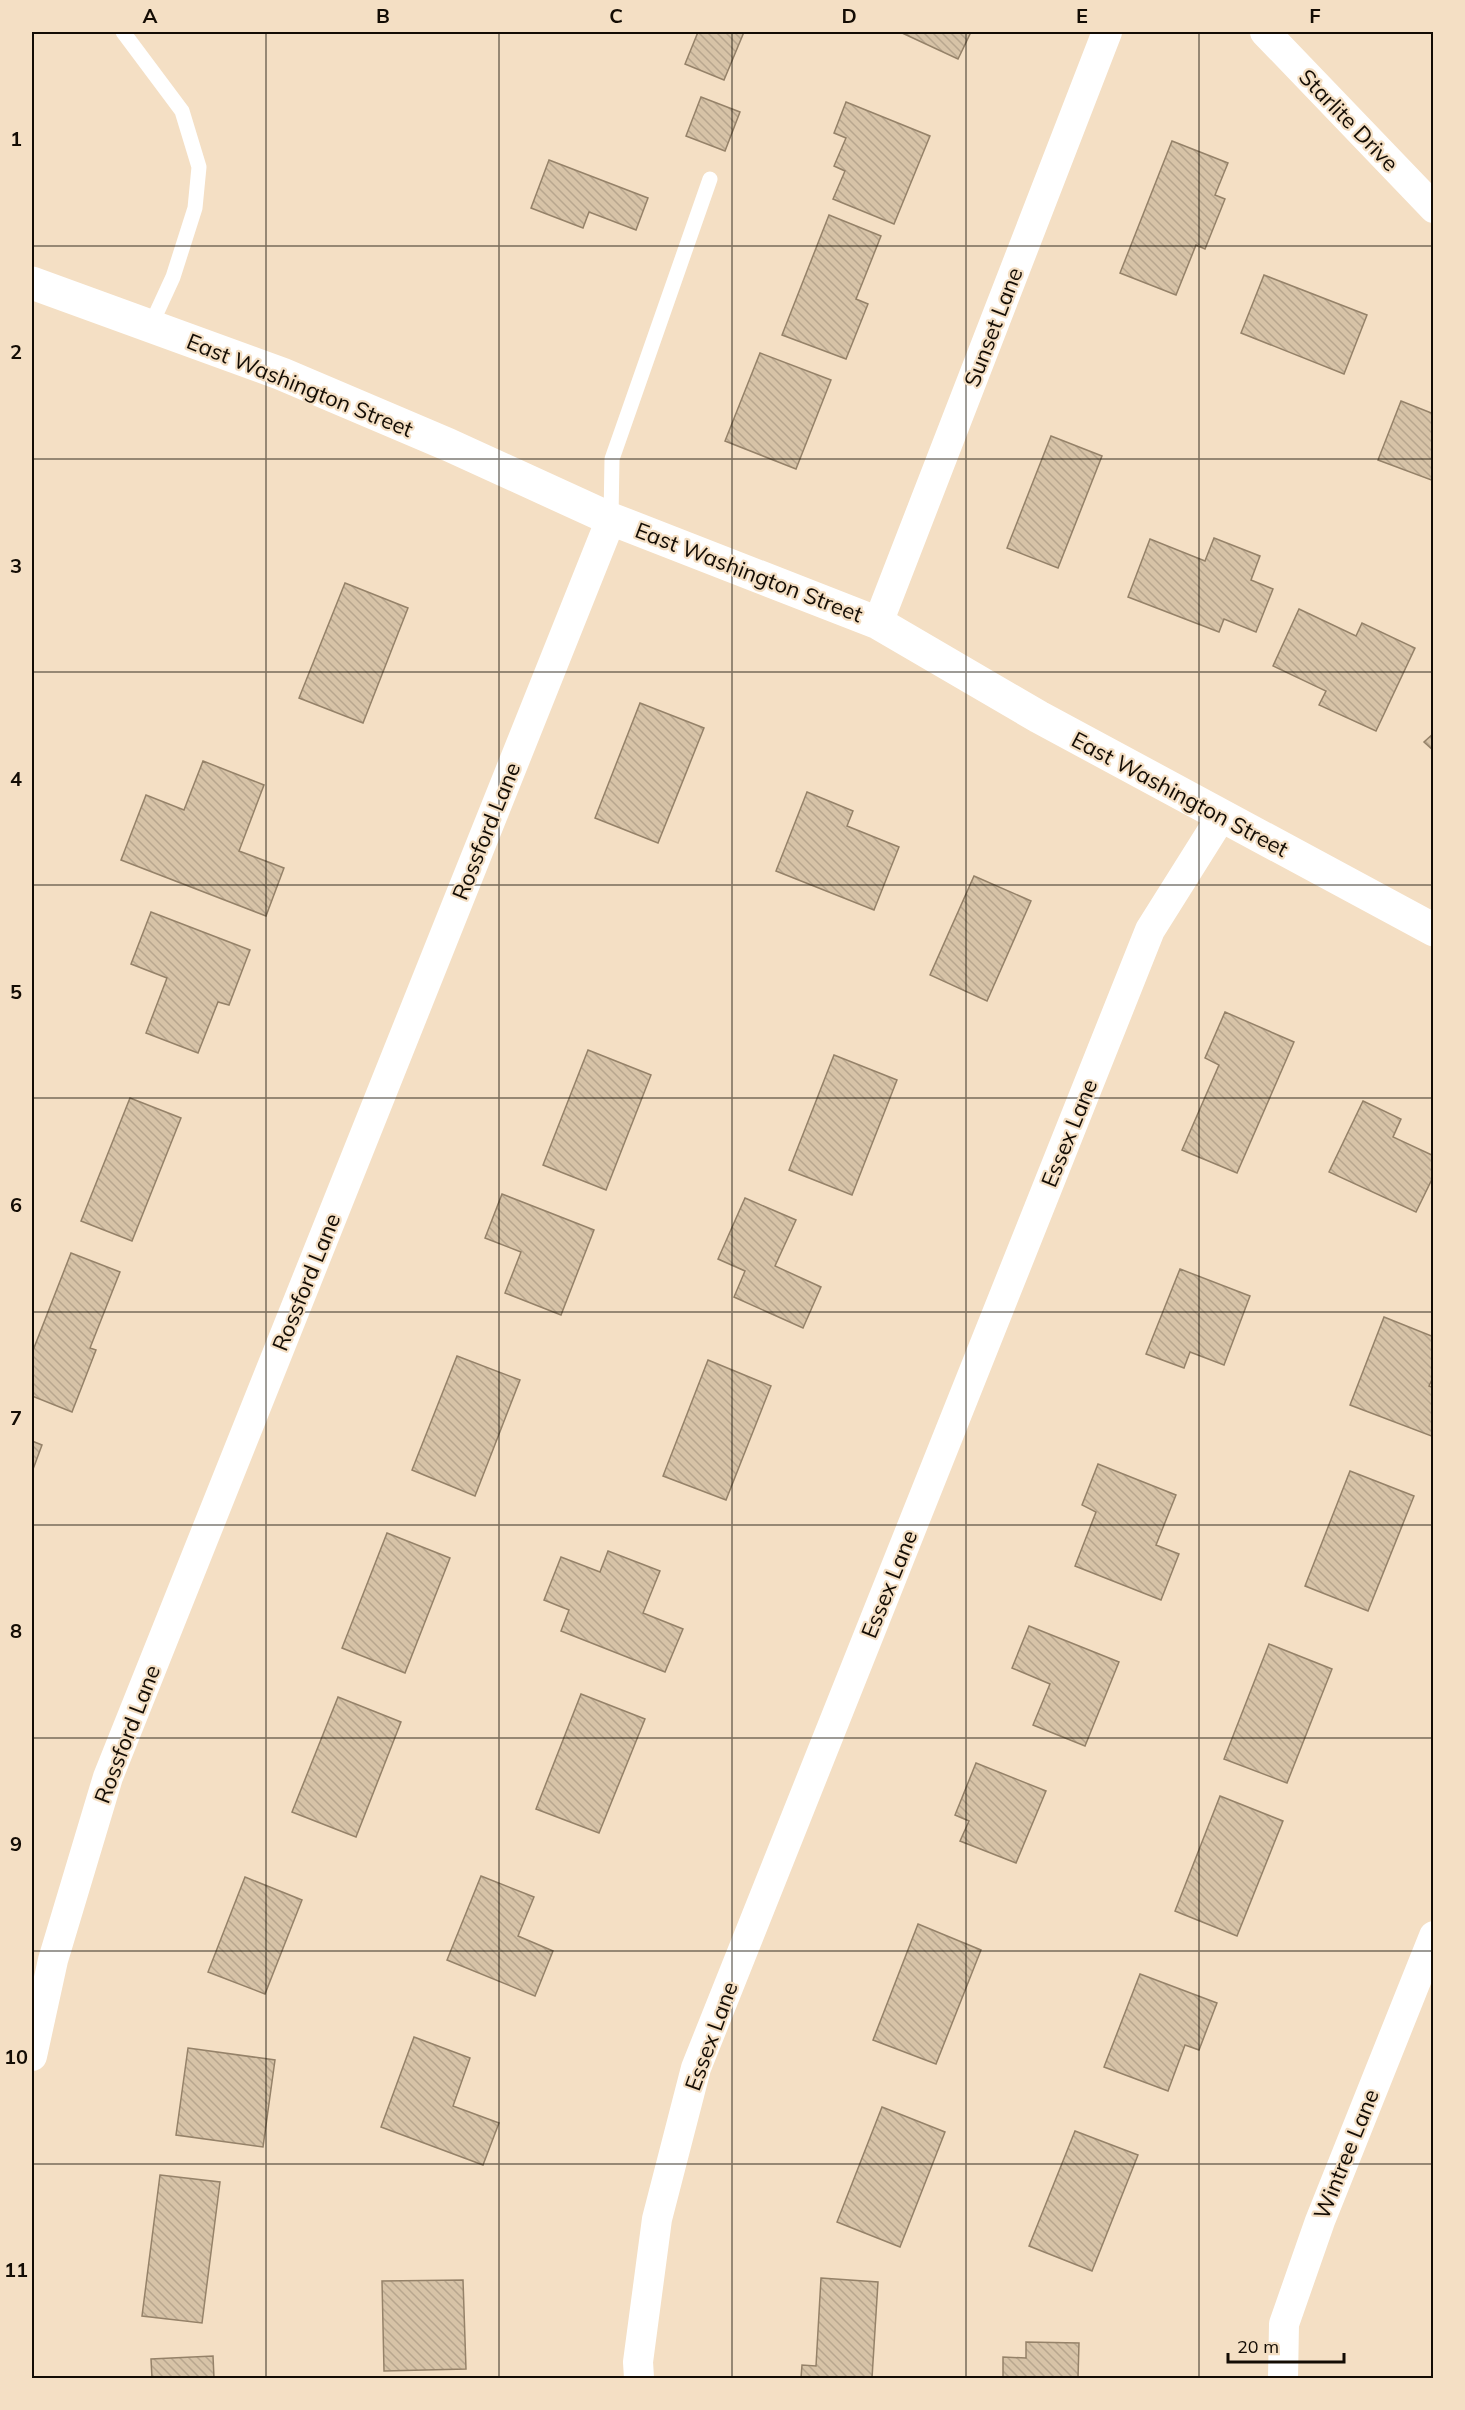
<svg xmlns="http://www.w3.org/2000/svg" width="1465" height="2410" font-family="Mulish,sans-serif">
<defs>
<pattern id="building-back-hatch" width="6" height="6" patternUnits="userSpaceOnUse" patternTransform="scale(1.5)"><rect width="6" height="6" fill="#d7c3a7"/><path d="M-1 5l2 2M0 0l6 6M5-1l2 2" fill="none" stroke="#b8a68e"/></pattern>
</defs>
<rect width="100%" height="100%" fill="#f4dfc4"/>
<g fill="url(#building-back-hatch)" stroke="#958269" stroke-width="1.5">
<path d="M698,32H744L724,80L685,64Z"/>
<path d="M900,32H971L958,59Z"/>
<path d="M701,97L740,112L725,151L686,136Z"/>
<path d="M846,102L930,136L894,224L833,199L845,171L834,166L846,138L834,133Z"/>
<path d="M1172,141L1228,163L1215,195L1225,199L1205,249L1196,245L1176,295L1120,273Z"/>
<path d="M549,160L648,198L636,230L589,212L583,228L531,208Z"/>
<path d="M829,215L881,236L856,299L868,304L846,359L782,335Z"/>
<path d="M1264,275L1367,315L1344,374L1241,333Z"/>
<path d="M760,353L831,380L796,469L725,441Z"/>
<path d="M1401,401L1434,414V481L1378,460Z"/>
<path d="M1051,436L1102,456L1058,568L1007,548Z"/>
<path d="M1214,538L1260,556L1251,580L1273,589L1256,632L1224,619L1219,632L1128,597L1150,539L1205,561Z"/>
<path d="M345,583L408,608L363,723L299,698Z"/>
<path d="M1299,609L1356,636L1362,623L1415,648L1376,731L1319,705L1326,691L1273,666Z"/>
<path d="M640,703L704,728L658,843L595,818Z"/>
<path d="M1434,733V751L1424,742Z"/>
<path d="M203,761L264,785L239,851L284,868L266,916L121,860L146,795L184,810Z"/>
<path d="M807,792L853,811L847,826L899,847L874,910L776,871Z"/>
<path d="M974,876L1031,901L987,1001L930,975Z"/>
<path d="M151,912L250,950L229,1005L218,1002L198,1053L146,1033L167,978L131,964Z"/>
<path d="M1225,1012L1294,1042L1237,1173L1182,1150L1219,1065L1205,1058Z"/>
<path d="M588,1050L651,1075L606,1190L543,1165Z"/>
<path d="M834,1055L897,1080L852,1195L789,1170Z"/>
<path d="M130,1098L181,1118L132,1241L81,1221Z"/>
<path d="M1363,1101L1401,1119L1393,1137L1434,1156V1175L1416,1212L1329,1172Z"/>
<path d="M502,1194L594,1230L561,1315L505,1293L521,1252L485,1238Z"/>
<path d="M745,1198L796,1220L775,1266L821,1287L803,1328L734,1297L745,1271L718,1259Z"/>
<path d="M71,1253L120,1272L90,1348L96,1350L72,1412L32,1396V1353Z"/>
<path d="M1180,1269L1250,1296L1224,1365L1190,1352L1184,1368L1146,1354Z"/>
<path d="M1384,1317L1434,1337V1375L1429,1386L1434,1388V1437L1350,1405Z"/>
<path d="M457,1356L520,1380L475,1496L412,1470Z"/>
<path d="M708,1360L771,1386L726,1500L663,1476Z"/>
<path d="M32,1441L42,1445L32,1472Z"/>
<path d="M1098,1464L1176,1495L1156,1545L1179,1554L1161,1600L1075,1566L1096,1512L1082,1505Z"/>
<path d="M1350,1471L1414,1496L1368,1611L1305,1586Z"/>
<path d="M387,1533L450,1558L405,1673L342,1648Z"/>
<path d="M608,1551L660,1571L643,1613L683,1629L665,1672L561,1631L569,1610L544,1600L561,1557L600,1572Z"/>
<path d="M1029,1626L1119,1662L1085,1746L1033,1725L1050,1684L1012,1668Z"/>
<path d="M1269,1644L1332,1669L1287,1783L1224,1759Z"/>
<path d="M581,1694L645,1719L599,1833L536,1809Z"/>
<path d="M338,1697L401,1722L356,1837L292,1812Z"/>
<path d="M976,1763L1046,1791L1016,1863L960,1841L969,1821L955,1815Z"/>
<path d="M1220,1796L1283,1821L1237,1936L1175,1911Z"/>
<path d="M481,1876L534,1897L518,1936L553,1951L535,1996L447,1960Z"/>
<path d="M245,1877L302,1900L265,1994L208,1972Z"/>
<path d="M918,1924L981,1950L936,2064L873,2040Z"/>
<path d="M1140,1974L1217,2003L1199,2050L1185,2045L1168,2091L1104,2067Z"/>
<path d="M414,2037L470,2058L453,2106L499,2123L483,2165L381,2127Z"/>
<path d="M188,2048L275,2060L263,2147L176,2135Z"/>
<path d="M882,2107L945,2132L900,2247L837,2222Z"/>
<path d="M1075,2131L1138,2155L1092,2271L1029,2246Z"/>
<path d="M160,2175L220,2182L202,2323L142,2316Z"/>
<path d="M821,2278L878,2282L872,2378H801L802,2365L816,2366Z"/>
<path d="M463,2280L466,2369L384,2371L382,2281Z"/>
<path d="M1026,2342L1079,2343L1078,2378H1003V2357L1026,2358Z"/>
<path d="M213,2356L214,2378H152L151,2359Z"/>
</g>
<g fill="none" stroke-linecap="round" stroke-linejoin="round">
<g stroke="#fff" stroke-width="15">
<path d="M123,32L182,111L199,167L195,208L173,277L150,327"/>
<path d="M611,519L612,459L710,179"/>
</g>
<g stroke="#fff" stroke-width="30">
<path d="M1265,32L1434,208"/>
<path d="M878,623L1107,32"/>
<path d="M32,2056L53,1960L108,1777L611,519"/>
<path d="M639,2378L638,2362L657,2219L696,2068L1150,930L1221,817"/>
<path d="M1283,2378L1284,2324L1320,2221L1434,1936"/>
</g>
<path stroke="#fff" stroke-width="33" d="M32,283L282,374L449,445L611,519L878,623L1039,717L1434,930"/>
</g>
<path fill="none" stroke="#130c04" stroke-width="1.5" stroke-opacity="0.55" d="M266,32V2378M499,32V2378M732,32V2378M966,32V2378M1199,32V2378M32,246H1434M32,459H1434M32,672H1434M32,885H1434M32,1098H1434M32,1312H1434M32,1525H1434M32,1738H1434M32,1951H1434M32,2164H1434"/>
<g text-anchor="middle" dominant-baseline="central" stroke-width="4.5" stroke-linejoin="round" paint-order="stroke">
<g font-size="22" fill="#130c04" stroke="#f4dfc4">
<text transform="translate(1349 120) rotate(46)">Starlite Drive</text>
<text transform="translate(993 327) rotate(-69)">Sunset Lane</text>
<text transform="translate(300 385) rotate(22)">East Washington Street</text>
<text transform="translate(749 572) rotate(21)">East Washington Street</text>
<text transform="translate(1180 794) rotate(28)">East Washington Street</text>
<text transform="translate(486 831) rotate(-68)">Rossford Lane</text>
<text transform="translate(1069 1133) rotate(-68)">Essex Lane</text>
<text transform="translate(306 1282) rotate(-68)">Rossford Lane</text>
<text transform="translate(889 1584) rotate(-68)">Essex Lane</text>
<text transform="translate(127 1734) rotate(-69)">Rossford Lane</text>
<text transform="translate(711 2036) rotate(-70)">Essex Lane</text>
<text transform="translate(1346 2154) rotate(-68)">Wintree Lane</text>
</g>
</g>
<rect width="1465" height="2410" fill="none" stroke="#f4dfc4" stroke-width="66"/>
<path d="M1228 2353v9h116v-9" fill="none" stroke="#130c04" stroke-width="3"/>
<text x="1237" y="2353" font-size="18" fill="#130c04" stroke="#f4dfc4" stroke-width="4.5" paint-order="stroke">20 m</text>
<rect x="33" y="33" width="1399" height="2344" fill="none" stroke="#130c04" stroke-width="2"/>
<g font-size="20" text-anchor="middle" font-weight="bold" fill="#130c04">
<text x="150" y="23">A</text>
<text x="383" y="23">B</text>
<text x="616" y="23">C</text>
<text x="849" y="23">D</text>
<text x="1082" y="23">E</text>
<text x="1315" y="23">F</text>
<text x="16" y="146">1</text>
<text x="16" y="359">2</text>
<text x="16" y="573">3</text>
<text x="16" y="786">4</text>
<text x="16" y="999">5</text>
<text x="16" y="1212">6</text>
<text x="16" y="1425">7</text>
<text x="16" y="1638">8</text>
<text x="16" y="1851">9</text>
<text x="16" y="2064">10</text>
<text x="16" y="2277">11</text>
</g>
</svg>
